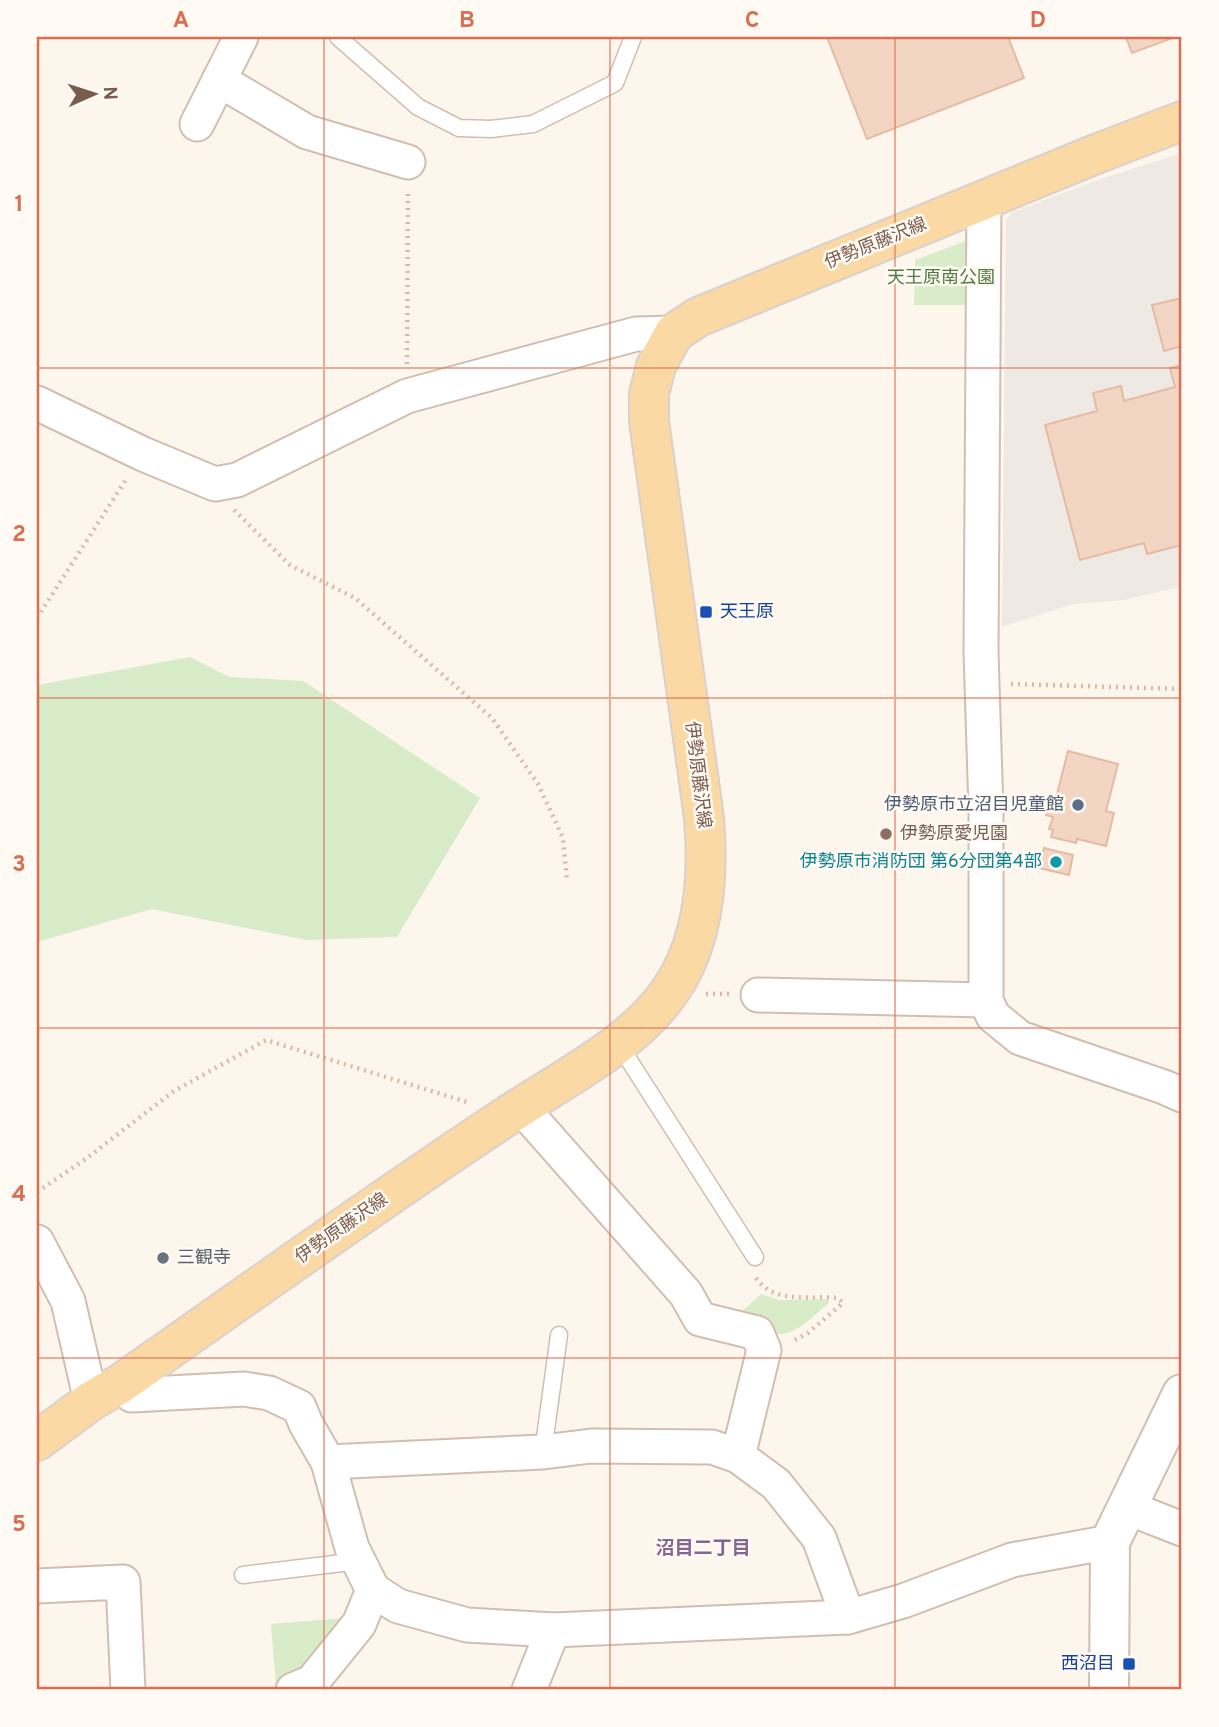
<svg xmlns="http://www.w3.org/2000/svg" width="1219" height="1727" font-family="Overpass,'Noto Sans JP',sans-serif">
<rect width="100%" height="100%" fill="#fdf6ec"/>
<path fill="#efe9e4" d="M1182,153V586L1125,600L1073,604L1002,627L1006,221L1011,213L1094,181Z"/>
<g fill="#d8ecc9">
<path d="M966,241L965,305H914L915,260Z"/>
<path d="M190,657L229,677L303,681L480,798L397,937L306,940L152,909L37,942V685Z"/>
<path d="M761,1294L779,1300L828,1299L829,1303C813,1316 794,1338 772,1334C761,1331 748,1321 737,1316Z"/>
<path d="M344,1618L308,1682L276,1685L271,1624Z"/>
</g>
<g fill="#f3d5c3" stroke="#e6bba3" stroke-width="2">
<path d="M827,37H1008L1024,78L867,139Z"/>
<path d="M1126,37H1175L1132,53Z"/>
<path d="M1182,298V346L1164,351L1152,305Z"/>
<path d="M1182,365V545L1147,554L1144,543L1080,560L1045,425L1097,411L1093,393L1121,386L1124,401L1175,387L1170,368Z"/>
<path d="M1068,751L1118,764L1106,811L1114,813L1106,846L1077,839L1076,843L1051,837L1053,830L1049,829L1053,817L1046,815L1051,797L1056,798Z"/>
<path d="M1044,848L1073,855L1069,875L1039,868Z"/>
</g>
<g fill="none" stroke-linecap="round" stroke-linejoin="round">
<g stroke="#d1beb0" stroke-width="19">
<g id="service">
<path d="M338,37L418,107L459,128L491,129L533,124L615,83L633,37"/>
<path d="M618,1043L755,1257"/>
<path d="M543,1452L559,1335"/>
<path d="M243,1575L359,1561"/>
</g>
</g>
<g stroke="#d1beb0" stroke-width="37">
<g id="minor">
<path d="M219,80L307,132L408,162"/>
<path d="M197,124L241,37"/>
<path d="M984,200L981,652L986,811V1000L993,1016L1020,1038L1164,1087L1182,1095"/>
<path d="M37,403L143,454L215,484L237,480L407,396L636,334L674,333"/>
<path d="M758,995L986,1000"/>
<path d="M521,1107L686,1294L700,1319L757,1333L764,1350L738,1456"/>
<path d="M37,1242L68,1301L91,1401"/>
<path d="M120,1384L132,1395L244,1389L269,1393L299,1407L306,1424L328,1462L352,1548L373,1590"/>
<path d="M328,1462L543,1452L591,1446L712,1447L738,1456L776,1484L819,1538L848,1617"/>
<path d="M1126,1507L1182,1529"/>
<path d="M37,1586L123,1582L128,1690"/>
<path d="M293,1690L312,1682L359,1624L373,1590L398,1606L467,1625L553,1630L848,1617L903,1601L1012,1560L1110,1542"/>
<path d="M529,1690L553,1630"/>
</g>
</g>
<g stroke="#d1beb0" stroke-width="42">
<path id="tertiary" d="M1109,1690L1110,1542L1182,1394"/>
</g>
<g stroke="#dad1cd" stroke-width="42">
<path id="primary" d="M37,1441L91,1401L120,1384C249,1294 376,1202 507,1116C561,1080 633,1045 670,991C705,941 709,877 704,818L649,421V394L656,366L674,333L698,317L1101,152L1182,121"/>
</g>
<g stroke="#d9b8a5" stroke-width="4.5" stroke-dasharray="2 5" stroke-linecap="butt">
<path d="M407,364L408,190"/>
<path d="M234,510L290,565L355,598L492,718L538,784L563,838L567,881"/>
<path d="M37,618L127,478"/>
<path d="M1011,684L1182,689"/>
<path d="M706,994H729"/>
<path d="M37,1192L87,1158L174,1091L266,1040L467,1102"/>
<path d="M756,1278C775,1305 809,1295 838,1298L843,1303L808,1333L793,1341"/>
</g>
<use href="#service" stroke="#fff" stroke-width="16"/>
<use href="#minor" stroke="#fff" stroke-width="33"/>
<use href="#tertiary" stroke="#fff" stroke-width="38"/>
<use href="#primary" stroke="#fbd9a5" stroke-width="38"/>
</g>
<path fill="none" stroke="#dc6d51" stroke-width="2" stroke-opacity="0.55" d="M324,37V1690M610,37V1690M895,37V1690M37,368H1182M37,698H1182M37,1028H1182M37,1358H1182"/>
<g fill="#1a4fb4" stroke="#fffaf3" stroke-width="2.5">
<rect x="699" y="605" width="14" height="14" rx="3.5"/>
<rect x="1122" y="1657" width="14" height="14" rx="3.5"/>
</g>
<circle fill="#5c6f8a" stroke="#fffaf3" stroke-width="2.5" cx="1078" cy="805" r="7"/>
<circle fill="#8d6e63" stroke="#fffaf3" stroke-width="2.5" cx="886" cy="834" r="7"/>
<circle fill="#0f9aa8" stroke="#fffaf3" stroke-width="2.5" cx="1056" cy="862" r="7"/>
<circle fill="#6b7280" stroke="#fffaf3" stroke-width="2.5" cx="163" cy="1258" r="7"/>
<g text-anchor="middle" dominant-baseline="central" stroke-width="5" stroke-linejoin="round" paint-order="stroke">
<g font-size="18" fill="#7a5c4d" stroke="#fffaf3">
<text transform="translate(876 244) rotate(-22)">伊勢原藤沢線</text>
<text transform="translate(697 775) rotate(83)">伊勢原藤沢線</text>
<text transform="translate(342 1229) rotate(-35)">伊勢原藤沢線</text>
</g>
<g font-size="18" fill="#537a41" stroke="#fffaf3">
<text x="941" y="278">天王原南公園</text>
</g>
<g font-size="18" fill="#164399" stroke="#fffaf3" text-anchor="start">
<text x="720" y="612">天王原</text>
<text x="1115" y="1664" text-anchor="end">西沼目</text>
</g>
<g font-size="18" fill="#4e5e75" stroke="#fffaf3" text-anchor="end">
<text x="1064" y="805">伊勢原市立沼目児童館</text>
</g>
<g font-size="18" fill="#785e54" stroke="#fffaf3" text-anchor="start">
<text x="900" y="834">伊勢原愛児園</text>
</g>
<g font-size="18" fill="#0d838f" stroke="#fffaf3" text-anchor="end">
<text x="1042" y="862">伊勢原市消防団 第6分団第4部</text>
</g>
<g font-size="18" fill="#5b616d" stroke="#fffaf3" text-anchor="start">
<text x="177" y="1258">三観寺</text>
</g>
<g font-size="19" font-weight="bold" fill="#846695" stroke="#fffaf3">
<text x="703" y="1549">沼目二丁目</text>
</g>
</g>
<rect width="1219" height="1727" fill="none" stroke="#fffaf3" stroke-width="77"/>
<g transform="translate(94 94) rotate(87)" stroke="#fffaf3" stroke-width="5" paint-order="stroke">
<path d="M0-5L12 26L0 18L-12 26Z" fill="#7a5c4d"/>
<text y="-10" font-size="19" font-weight="bold" text-anchor="middle" fill="#7a5c4d">N</text>
</g>
<rect x="38" y="38" width="1142" height="1650" fill="none" stroke="#dc6d51" stroke-width="2.5"/>
<g font-size="23" text-anchor="middle" font-weight="bold" fill="#dc6d51">
<text x="181" y="27">A</text>
<text x="467" y="27">B</text>
<text x="752" y="27">C</text>
<text x="1038" y="27">D</text>
<text x="19" y="211">1</text>
<text x="19" y="541">2</text>
<text x="19" y="871">3</text>
<text x="19" y="1201">4</text>
<text x="19" y="1531">5</text>
</g>
</svg>
